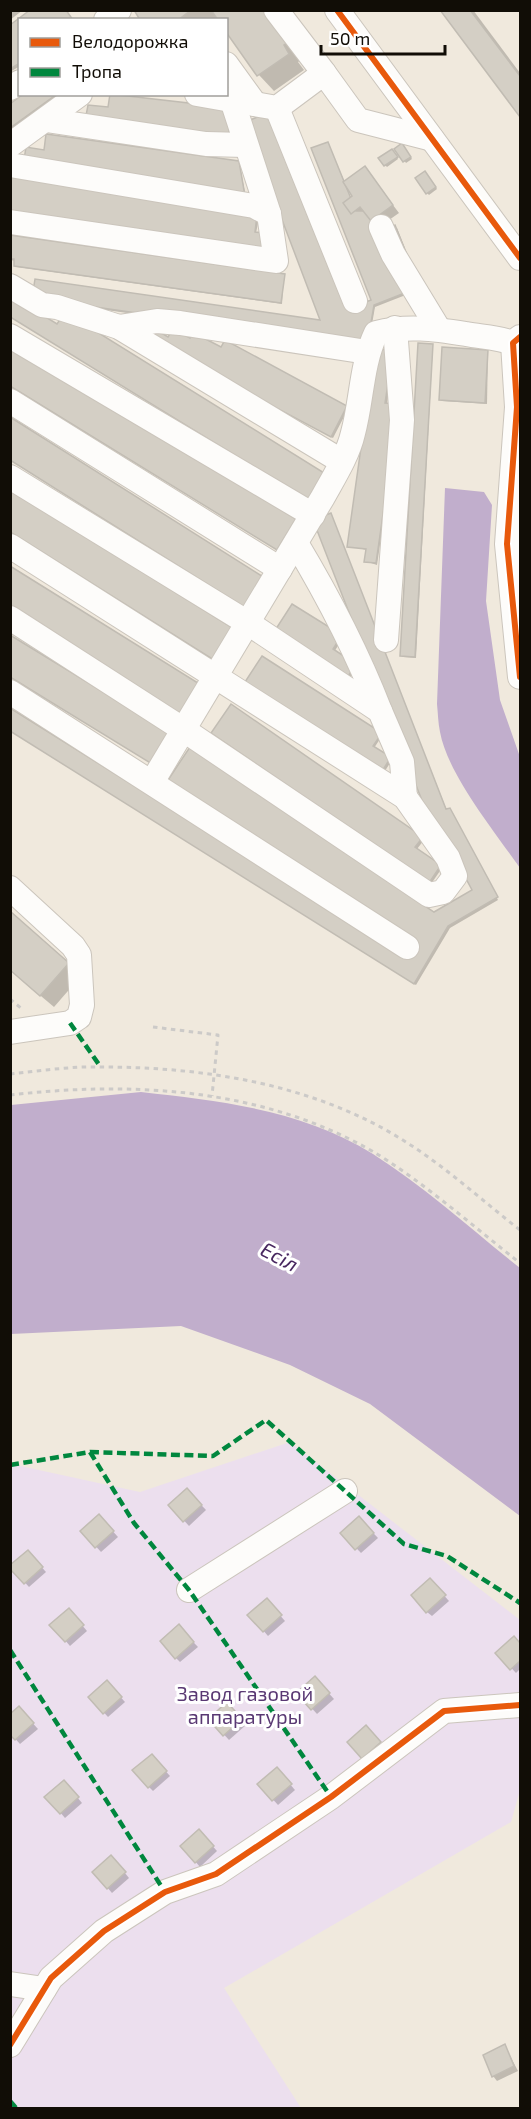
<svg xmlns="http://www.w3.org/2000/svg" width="531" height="2119" font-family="'Exo 2',sans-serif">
<rect width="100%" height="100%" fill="#f0e9dd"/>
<path fill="#ecdfee" d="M290,1442L520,1620V1790L511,1822L224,1988L301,2108H11V1464L140,1492Z"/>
<g fill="#c1aecc">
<path d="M445,488L484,492L492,505L486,601L500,700L520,757V868C495,832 448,775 440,732C438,723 438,713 437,704Z"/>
<path d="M141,1092C221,1101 303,1110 373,1154C425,1187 472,1230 520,1268V1516L370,1404L290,1365L181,1326L11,1334V1105Z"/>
</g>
<g fill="#0003" fill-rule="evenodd">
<path d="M10,10H23L10,20Z"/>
<path d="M136,10H274L307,56L298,62L304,70L274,91L259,75L226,29V20H142Z"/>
<path d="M442,10H473L520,73V114Z"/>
<path d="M20,20V66L10,72V27Z"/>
<path d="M26,94H61L10,131V105Z"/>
<path d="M328,143L345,183L365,168L399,213L379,227L397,228L421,289L375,307L368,347L36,300L322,322L373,301ZM346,186L355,196L351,199Z"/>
<path d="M404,147L412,159L406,163L396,149Z"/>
<path d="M45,151L239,162L246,197Z"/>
<path d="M394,152L398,159L387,167L385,165Z"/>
<path d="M427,175L437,189L429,195L427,193Z"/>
<path d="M10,215L259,218L256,233Z"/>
<path d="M10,237L284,275L282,304L17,267L16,261L10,260Z"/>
<path d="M169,339L191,340L222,349L226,342L348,409L333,438L151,341Z"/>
<path d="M433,345L416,658L403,657L401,655Z"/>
<path d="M488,352L487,404L442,401L440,399Z"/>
<path d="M394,354L387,404L400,408L377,565L365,561L367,550L348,546Z"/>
<path d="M330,514L447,811L452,812L498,900L450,928L416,985L10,729L408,959L434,913L474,890Z"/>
<path d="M276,636L343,638L334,652L357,667L347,682Z"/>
<path d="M247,686L382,736L374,748L392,760L383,774Z"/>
<path d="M215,734L424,840L417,849L442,868L431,884Z"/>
<path d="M10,913L81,976L54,1007L10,970Z"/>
<path d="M187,1490L206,1510L189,1526L170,1505Z"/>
<path d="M99,1516L118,1537L101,1552L82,1531Z"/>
<path d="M359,1518L378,1538L361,1553L342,1533Z"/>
<path d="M28,1552L46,1572L29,1587L11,1567Z"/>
<path d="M430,1580L449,1601L432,1616L427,1612Z"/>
<path d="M271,1605L285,1621L268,1636L250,1615Z"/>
<path d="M69,1610L87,1631L70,1646L52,1625Z"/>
<path d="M179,1627L198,1647L180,1662L176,1658Z"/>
<path d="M514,1638L520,1644V1669L516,1673L497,1653Z"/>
<path d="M315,1678L334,1699L317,1714L298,1693Z"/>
<path d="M107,1682L125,1702L108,1717L90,1697Z"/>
<path d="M227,1704L246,1725L229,1740L210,1719Z"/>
<path d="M19,1708L38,1729L20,1744L10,1733Z"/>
<path d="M152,1756L170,1776L153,1791L149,1787Z"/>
<path d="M277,1769L295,1790L278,1805L259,1784Z"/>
<path d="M68,1786L82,1803L65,1818L47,1797Z"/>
<path d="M199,1831L217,1851L200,1867L182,1846Z"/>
<path d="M116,1862L129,1878L112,1893L94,1872Z"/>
<path d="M505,2046L518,2071L497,2081L493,2076Z"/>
</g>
<g fill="#d4cfc5" stroke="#c1bcb3" stroke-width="1.5">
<path d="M30,10H66L73,20H20V63L10,69V25Z"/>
<path d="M134,10H191L178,20H140Z"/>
<path d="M211,10H271L292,40L284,45L289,54L257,76L226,32V20H218Z"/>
<path d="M440,10H470L520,76V117Z"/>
<path d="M23,94H57L10,128V104Z"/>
<path d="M110,94L232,108L228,139L85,121L88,105L108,107Z"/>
<path d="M275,110L350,308L371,300L311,148L328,142L356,211H367L377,236L395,225L420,287L374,305L367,346L32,298L35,279L320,320L245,122Z"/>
<path d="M46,134L239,161L245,196L23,166L26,147L44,150Z"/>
<path d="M402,143L411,157L403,162L394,149Z"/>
<path d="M392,149L398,157L384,166L378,158Z"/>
<path d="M365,166L393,205L371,221L360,207L351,214L343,203L352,196L343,182Z"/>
<path d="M425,171L436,187L426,194L415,178Z"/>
<path d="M10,177L257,215L255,232L265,233L262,252L10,214Z"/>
<path d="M10,235L285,274L281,303L14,266V259H10Z"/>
<path d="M10,295L57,324L65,312L329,476L312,503L12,318L10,320Z"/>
<path d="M153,328L168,337L173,329L190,338L194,333L221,347L225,340L347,406L331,437L147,339Z"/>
<path d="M418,343L433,344L415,657L400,656Z"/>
<path d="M10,344L296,519L277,550L10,386Z"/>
<path d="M442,347L488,350L485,403L439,400Z"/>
<path d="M375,348L393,351L385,403L399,404L376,563L364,562L366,549L347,547Z"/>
<path d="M10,417L265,578L245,608L10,460Z"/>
<path d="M10,489L236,630L217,662L10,532Z"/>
<path d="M331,513L446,809L450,808L498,897L448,926L414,984L10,731V708L408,957L168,780L190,747L434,912L472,890L441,832L435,834L313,520Z"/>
<path d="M10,566L206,688L186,720L10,610Z"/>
<path d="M292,604L342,635L333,649L356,664L345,681L272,635Z"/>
<path d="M10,635L176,736L157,767L10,677Z"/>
<path d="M262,656L382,733L373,746L391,757L381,773L243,685Z"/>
<path d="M231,704L423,837L415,847L441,865L429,883L211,733Z"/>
<path d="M10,911L69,963L40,996L10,970Z"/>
<path d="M187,1488L202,1505L183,1522L168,1505Z"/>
<path d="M99,1514L114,1531L95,1548L80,1531Z"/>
<path d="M359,1516L374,1533L355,1550L340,1533Z"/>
<path d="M28,1550L43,1567L24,1584L10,1569V1565Z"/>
<path d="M430,1578L446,1595L426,1613L411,1595Z"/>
<path d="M267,1598L282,1615L263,1632L247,1615Z"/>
<path d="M69,1608L84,1625L65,1642L49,1625Z"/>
<path d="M179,1624L194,1642L175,1659L160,1641Z"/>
<path d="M514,1636L520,1643V1661L510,1670L495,1653Z"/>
<path d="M315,1676L330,1693L311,1710L296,1693Z"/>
<path d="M107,1680L122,1697L103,1714L88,1697Z"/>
<path d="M227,1702L242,1719L223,1736L208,1719Z"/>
<path d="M19,1706L34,1723L15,1740L10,1735V1714Z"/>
<path d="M366,1725L381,1742L362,1759L347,1742Z"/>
<path d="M152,1754L167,1771L148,1788L132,1770Z"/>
<path d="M277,1767L292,1784L272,1801L257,1784Z"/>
<path d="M64,1780L79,1797L60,1814L44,1797Z"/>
<path d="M199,1829L214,1846L195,1863L180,1846Z"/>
<path d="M111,1855L126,1872L107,1889L92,1872Z"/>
<path d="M505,2044L514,2066L492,2077L483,2055Z"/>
</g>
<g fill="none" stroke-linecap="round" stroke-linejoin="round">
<g stroke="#cbc5bc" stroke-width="26">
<g id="minor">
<path d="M276,10L324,73"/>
<path d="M337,10L520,258"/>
<path d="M106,20L119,10"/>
<path d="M226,64L255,104"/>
<path d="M10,88L20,82"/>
<path d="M197,94L277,108L324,73L358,120L432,139"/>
<path d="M277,108L355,301"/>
<path d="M46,120L206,144L245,145"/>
<path d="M10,145L80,94"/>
<path d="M10,165L254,206L269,214"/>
<path d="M10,222L276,261L269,214L232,100"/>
<path d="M381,227L393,254L438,328"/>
<path d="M10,286L42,305L57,307L119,327L341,461"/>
<path d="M119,327L157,321L180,323L367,352"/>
<path d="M10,336L313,515"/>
<path d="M520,337L513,343L517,407L507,544L520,677"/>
<path d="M10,401L280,569"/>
<path d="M10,477L248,623L380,711L402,762L405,797"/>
<path d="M296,543C329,598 357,652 380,711"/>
<path d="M10,546L405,797L448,858L455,876L443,892L429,895L184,730L10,618"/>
<path d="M386,640L402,420L395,328"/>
<path d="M10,692L407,947"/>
<path d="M152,782L323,497C334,477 348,455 353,433C362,400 361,365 376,333C407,325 434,329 466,334C482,337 497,337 513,343"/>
<path d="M10,888L73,946L79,955L82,1005L79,1017L70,1023L10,1032"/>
<path d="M189,1590L345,1491"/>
<path d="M10,1984L44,1989"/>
<path d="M10,2045L51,1978L104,1931L165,1892L216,1874L331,1797L444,1711L520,1705"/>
</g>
</g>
<g stroke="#cccac8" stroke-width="3" stroke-dasharray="4.5 4.5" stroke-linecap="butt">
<path d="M10,999L22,1009"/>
<path d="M153,1027L218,1035L212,1096"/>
<path d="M10,1074C40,1071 71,1066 101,1067C207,1067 319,1085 409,1144C448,1169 484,1202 520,1230"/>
<path d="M10,1095C133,1081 262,1088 372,1151C421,1180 474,1227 520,1263"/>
</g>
<use href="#minor" stroke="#fdfcfa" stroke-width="24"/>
<g stroke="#00873e" stroke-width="4.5" stroke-dasharray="9 4.5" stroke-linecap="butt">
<path d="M70,1023L100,1066"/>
<path d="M90,1452L134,1523L189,1590L331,1797"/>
<path d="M10,1465L90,1452L213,1456L266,1420L404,1544L447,1556L520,1603"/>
<path d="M10,1650L165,1892"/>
<path d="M10,2101L16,2108"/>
</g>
<g stroke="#fff" stroke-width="10">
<g id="cycleway">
<path d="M337,10L520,258"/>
<path d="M520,337L513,343L517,407L507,544L520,677"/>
<path d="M10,2045L51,1978L104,1931L165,1892L216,1874L331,1797L444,1711L520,1705"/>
</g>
</g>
<use href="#cycleway" stroke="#e8590c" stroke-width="6"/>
</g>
<g text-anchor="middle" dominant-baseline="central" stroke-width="6" stroke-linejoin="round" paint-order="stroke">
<g font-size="20" fill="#593873" stroke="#fff">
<text x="245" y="1693">Завод газовой<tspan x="245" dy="23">аппаратуры</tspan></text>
</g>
<g font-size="21" font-style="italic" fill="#482760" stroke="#fff">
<text transform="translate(280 1256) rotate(28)">Есіл</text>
</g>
</g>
<rect width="531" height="2119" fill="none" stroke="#110d06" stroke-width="24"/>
<rect x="18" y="18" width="210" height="78" fill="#ffffff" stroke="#a09e9b" stroke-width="1.5"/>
<rect x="30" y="38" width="30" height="9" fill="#e8590c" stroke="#a09e9b" stroke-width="1.5"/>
<text x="72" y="48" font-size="18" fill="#110d06">Велодорожка</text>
<rect x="30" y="68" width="30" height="9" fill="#00873e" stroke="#a09e9b" stroke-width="1.5"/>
<text x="72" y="78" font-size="18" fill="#110d06">Тропа</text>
<path d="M321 45v9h124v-9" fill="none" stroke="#110d06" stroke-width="3"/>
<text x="330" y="45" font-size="18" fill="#110d06" stroke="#ffffff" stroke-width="4.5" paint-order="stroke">50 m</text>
</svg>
